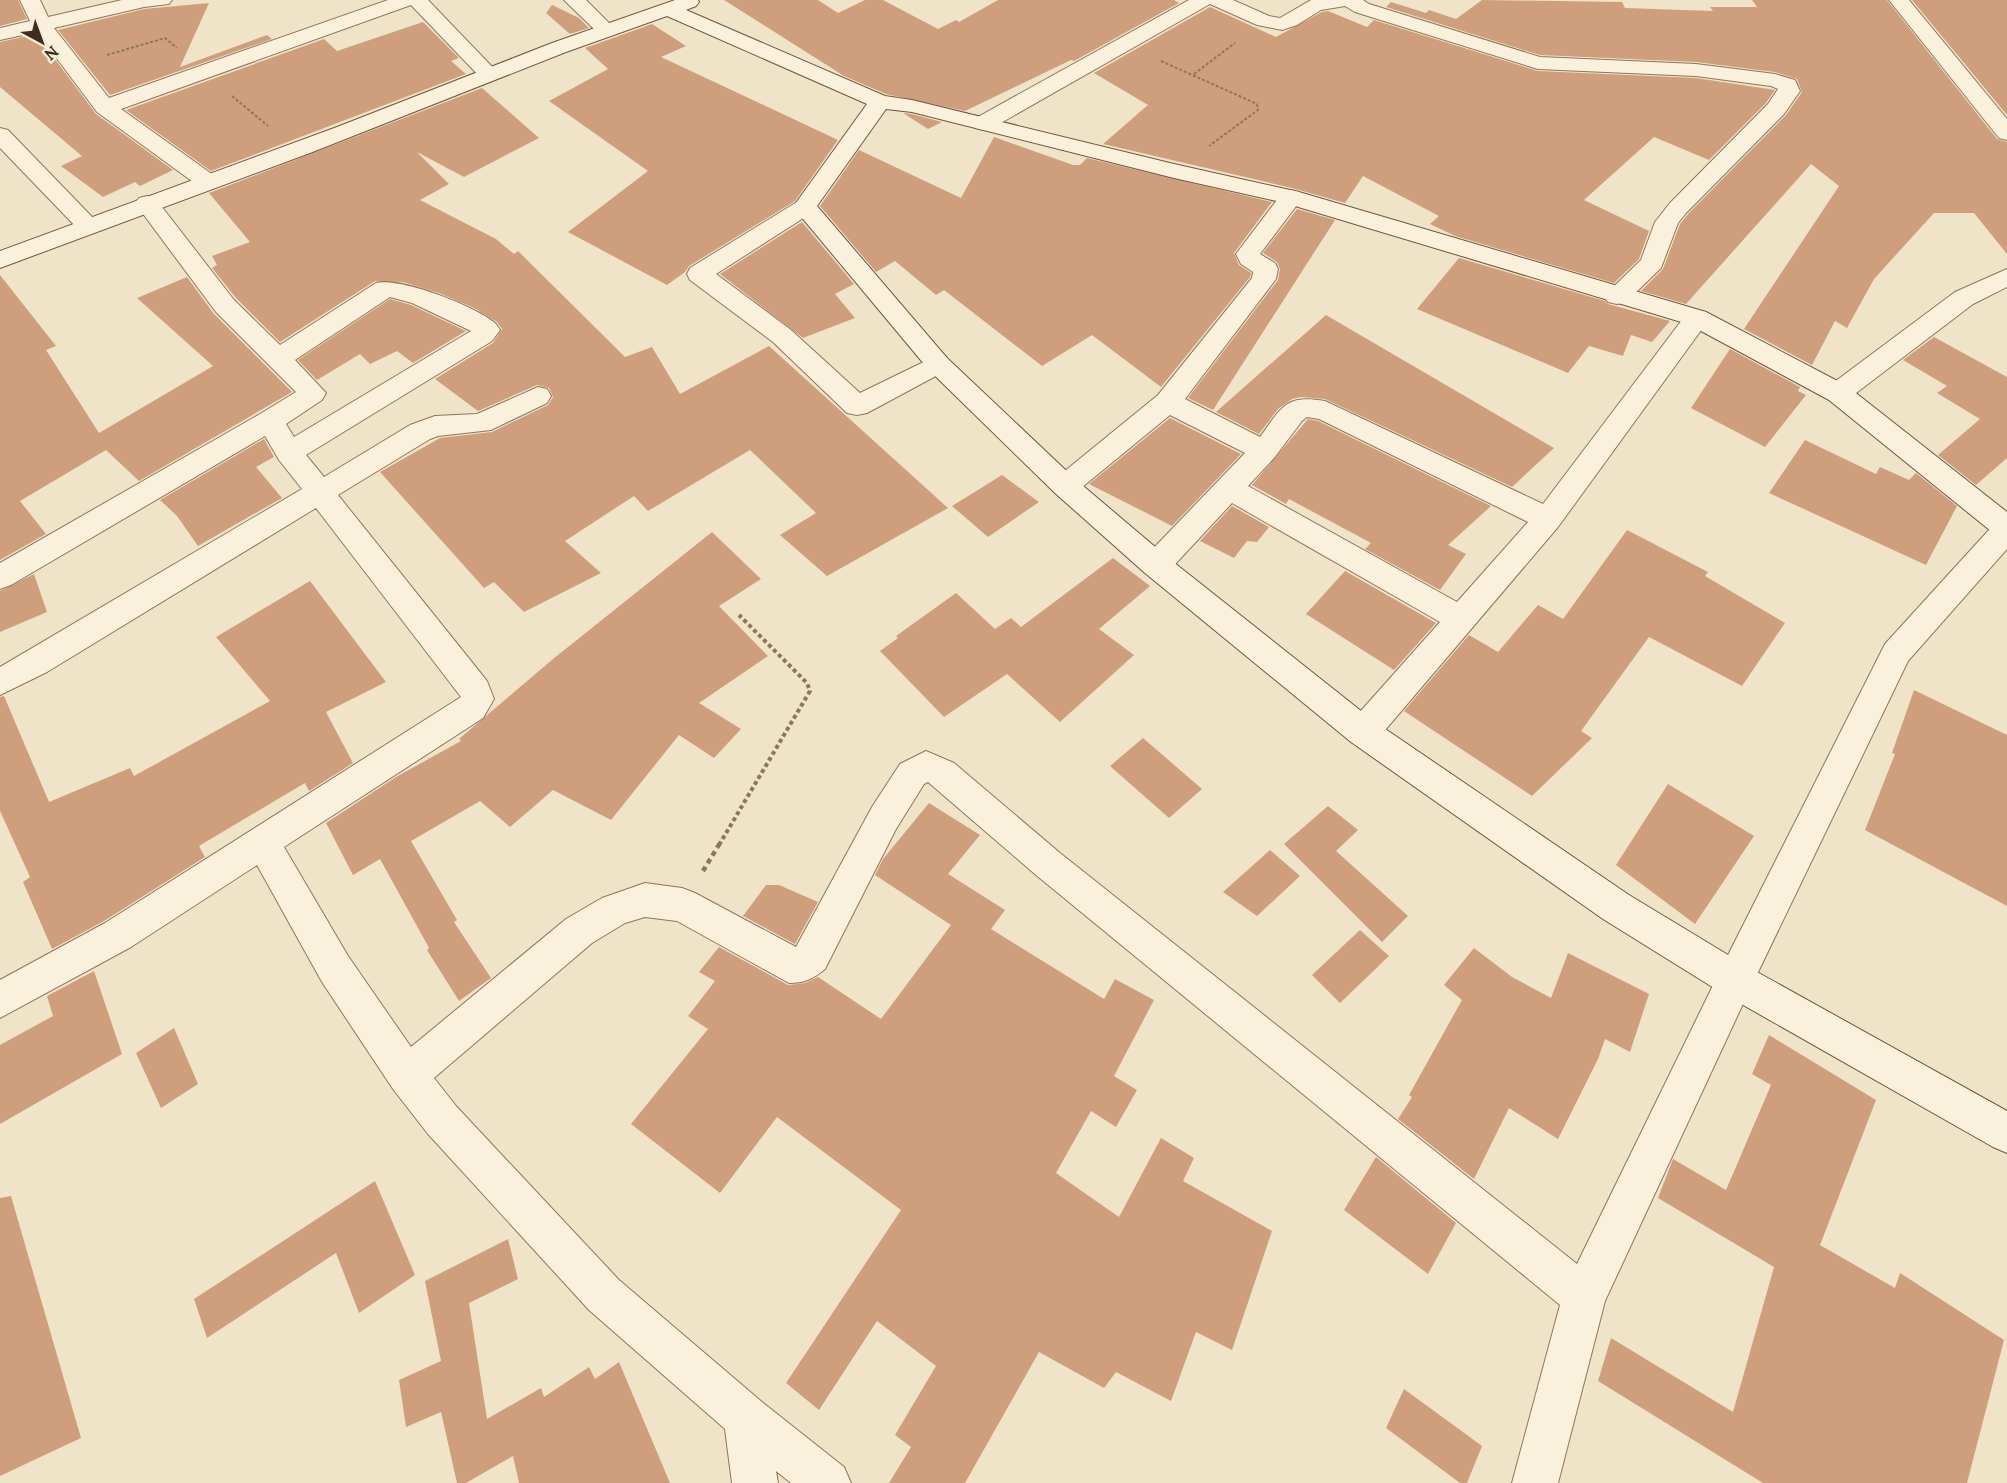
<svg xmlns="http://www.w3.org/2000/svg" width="2007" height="1483" font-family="Lora,serif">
<rect width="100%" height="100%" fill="#f0e4c8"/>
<g fill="#cf9f7d">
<path d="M0,0H18L27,19L0,26Z"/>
<path d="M724,0H818L838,13L865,0H883L938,29L956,20L959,22L998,0H1174L1179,3L1074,61L1071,60L965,111L886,94L844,76Z"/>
<path d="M1482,0L1622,2L1625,8L1713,11L1710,7H1757L1752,0H1887L1997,139L2007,142V254L1974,213H1934L1874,279L1847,328L1835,321L1812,365L1744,329L1839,186L1811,164L1686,304L1641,291L1663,269L1680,224L1688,214L1786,115L1802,92L1797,79L1775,72L1696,62L1540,55L1386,7L1391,2L1426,13L1429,10L1456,19Z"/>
<path d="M1912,0H2007V115Z"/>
<path d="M209,3L180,67L267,35L272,39L110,95L58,30L144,9Z"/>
<path d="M552,5L579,18L589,28L570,34L546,13Z"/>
<path d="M1210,7L1276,37L1322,12L1328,11L1367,27L1374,20L1538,71L1696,78L1775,90L1766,103L1709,160L1654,137L1584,200L1649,231L1639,259L1614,283L1455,236L1430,224L1439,216L1363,176L1345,203L1292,188L1103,144L1148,105L1094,73Z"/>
<path d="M423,22L459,58L451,61L466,74L211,171L126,110L324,39L337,51Z"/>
<path d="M652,24L686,46L661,57L838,140L795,201L689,266L685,272L667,285L568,232L648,171L549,101L608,69L585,48Z"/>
<path d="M36,34L96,114L173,170L140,186L135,182L103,197L61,166L82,156L0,87V42Z"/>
<path d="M482,88L539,138L464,177L417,152L449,184L420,200L496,239L514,254L518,251L625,357L652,347L680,394L769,346L948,508L827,576L780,535L816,513L750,450L648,511L634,496L565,541L601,573L524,612L494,582L484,588L380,472L440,438L492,432L548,405L553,397L549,388L537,385L478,411L435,379L493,343L502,329L497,322L474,308L439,293L403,282L375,281L280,342L236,298L212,268L217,265L212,256L250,242L209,193Z"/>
<path d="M903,113L912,114L942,122L928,129Z"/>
<path d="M994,137L1073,165H1080L1087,158L1272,202L1234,253L1239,265L1251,273L1250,277L1161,387L1092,335L1042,366L944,290L936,295L895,261L876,272L820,206L859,150L961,198Z"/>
<path d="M1297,209L1335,220L1213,410L1188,398L1278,280L1280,269L1277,262L1263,253Z"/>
<path d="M802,222L854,284L835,294L855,318L803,338L720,274Z"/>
<path d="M1459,258L1605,301L1608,304L1670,321L1652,342L1631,335L1623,356L1589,346L1568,373L1417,309Z"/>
<path d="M0,275L56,346L46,350L99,433L213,366L137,298L187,277L214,314L292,392L139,481L106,450L20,501L46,534L0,560Z"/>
<path d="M390,299L411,305L466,331L413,363L397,351L370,364L360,354L317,380L298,360Z"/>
<path d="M1326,315L1554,448L1512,487L1325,399L1301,397L1292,399L1278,409L1259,434L1216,412Z"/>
<path d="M1934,337L2007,377V458L1976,485L1938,455L1980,419L1937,393L1947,386L1903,360Z"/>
<path d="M1730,349L1800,387L1798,391L1806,395L1765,447L1691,408Z"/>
<path d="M1170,418L1241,454L1172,526L1089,484Z"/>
<path d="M1308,419L1318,421L1491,506L1448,545L1466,554L1440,590L1365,549L1371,543L1289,499L1286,504L1252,485Z"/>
<path d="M264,439L274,457L256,467L282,498L198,546L177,516L160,500Z"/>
<path d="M1805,440L1876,474L1880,467L1909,480L1916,473L1957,506L1926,565L1769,493Z"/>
<path d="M1002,475L1039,502L988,537L952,506Z"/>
<path d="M1232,506L1269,527L1257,542L1247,541L1234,558L1200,541Z"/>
<path d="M1627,530L1708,572L1705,576L1785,623L1742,686L1649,637L1581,731L1592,738L1532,796L1404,711L1469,635L1498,652L1538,605L1563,619Z"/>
<path d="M712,532L761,579L719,606L768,656L699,703L741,729L714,758L679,735L611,820L553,790L510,827L480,801L411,841L457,920L454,922L491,978L459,1001L427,950L429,948L380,859L353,875L326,823L396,777L461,741L459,739L553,659Z"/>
<path d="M1113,558L1150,586L1099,629L1134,655L1060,722L1007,674L944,717L880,651L898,638L896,636L956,593L995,629L1011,618L1021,627Z"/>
<path d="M1345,571L1436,623L1394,670L1306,614Z"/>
<path d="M34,574L47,612L0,632V591Z"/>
<path d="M310,581L386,682L326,712L353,763L309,791L305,783L199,846L205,857L104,921L52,949L23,882L30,877L0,811V697L4,696L49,802L130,768L134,776L270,701L216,637Z"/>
<path d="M1914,690L2007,735V906L1865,830L1895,754L1892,753Z"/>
<path d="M1143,738L1202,789L1169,818L1110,766Z"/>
<path d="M1668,784L1754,836L1695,924L1616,865Z"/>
<path d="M929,803L980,835L948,874L1005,910L991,929L1104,999L1115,979L1154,1000L1114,1076L1137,1090L1116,1127L1091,1111L1056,1173L1119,1217L1161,1138L1194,1158L1183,1181L1272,1231L1232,1350L1196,1332L1171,1401L1116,1372L1104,1388L1039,1352L965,1483H889L911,1447L895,1435L936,1366L877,1321L819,1410L786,1383L901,1210L777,1117L720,1193L631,1124L708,1029L688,1016L715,981L699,972L719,947L788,985L805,983L818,977L881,1019L951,925L875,875L883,859Z"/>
<path d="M1328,806L1358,830L1336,851L1408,916L1382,942L1284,844Z"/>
<path d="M1270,850L1300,876L1257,916L1223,892Z"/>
<path d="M766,885H779L818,902L795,944L743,916Z"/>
<path d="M1360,930L1389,956L1340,1003L1312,975Z"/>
<path d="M1474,948L1512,977L1551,998L1568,953L1649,994L1630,1052L1605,1039L1598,1059L1558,1139L1509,1108L1474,1179L1398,1119L1412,1097L1409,1095L1462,1000L1444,985Z"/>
<path d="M94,971L122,1054L0,1124V1045L53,1016L47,996Z"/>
<path d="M174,1028L198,1084L161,1108L136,1053Z"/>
<path d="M1769,1035L1876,1100L1820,1245L1895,1288L1900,1273L2004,1340L1967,1483H1763L1598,1381L1611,1338L1733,1412L1774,1267L1658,1198L1673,1159L1726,1190L1771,1085L1752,1074Z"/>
<path d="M1376,1157L1456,1223L1428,1274L1344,1210Z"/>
<path d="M375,1181L415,1275L359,1313L336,1253L207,1338L194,1299Z"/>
<path d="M11,1196L81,1438L0,1476V1198Z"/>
<path d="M508,1239L518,1279L469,1303L487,1419L541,1388L544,1397L589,1367L595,1379L619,1362L670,1483H519L513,1456L466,1483H457L441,1412L406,1427L399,1380L441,1361L425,1281Z"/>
<path d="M1404,1389L1482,1446L1467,1483H1460L1386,1428Z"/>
</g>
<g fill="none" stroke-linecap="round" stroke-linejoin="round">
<g stroke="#8d765c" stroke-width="2">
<g id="street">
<path d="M20,0H40L48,17L122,0H172L169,4L144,7L54,28L109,98L388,0H428L500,75L496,79L489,81L482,79L411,5L121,109L216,177L219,182L216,187L208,189L200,187L97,112L37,32L0,40V28L30,21Z"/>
<path d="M564,0H586L615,29L612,33H598Z"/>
<path d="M1189,0H1233L1269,16L1280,18L1311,0H1363L1369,4L1540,57L1696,64L1775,74L1795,80L1800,91L1784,114L1686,213L1678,223L1661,268L1626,302L1617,304L1608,302L1604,296L1641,260L1655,222L1670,203L1768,104L1778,89L1771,86L1696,76L1538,69L1355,12L1345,6L1321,10L1297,25L1282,30L1257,25L1210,4L992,128L984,130L976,128L973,123L976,118Z"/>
<path d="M1889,0H1909L2007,119V140L1999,138Z"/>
<path d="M0,128L8,130L95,220L99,225L95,230L87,232L79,230L0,148Z"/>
<path d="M1291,190L1299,192L1303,197L1260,254L1275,263L1278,269L1276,279L1185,399L1260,437C1282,407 1285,394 1325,401L1543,504L1688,312L1697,310L1706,312L1710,318L1558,527L1375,742L1363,746L1351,742L1347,732L1351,722L1440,622L1232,503L1167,573L1156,577L1145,573L1141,565L1145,557L1245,453L1170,415L1075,493L1065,496L1055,493L1051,486L1055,479L1158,395L1252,278L1253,272L1241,264L1236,254L1283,192ZM1307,417L1319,419L1528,522L1457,602L1248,486L1274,458L1302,421Z"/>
<path d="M147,196L155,198L234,300L280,345L376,283C401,277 478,307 496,324L500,330L492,341L306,455L324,477L410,425L435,416L477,414L538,387L547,389L551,396L547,403L491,430L438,436L430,439L338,495L487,681L494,699L483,718L284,847L348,956L411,1047L566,919L602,898L645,883L682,888L695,893L796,947L872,807L900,764L926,751L954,763L1060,853L1577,1264L1722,967L1885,644L1997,521L2007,518V549L1908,661L1748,993L1605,1301L1558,1483H1512L1560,1305L1036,875L928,782L924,784L896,829L825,969C813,979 804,983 789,983L677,921L645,917L625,923L592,943L434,1078L456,1106L619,1280L762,1402L844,1467L851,1483H791L776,1471L778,1483H732L725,1429L589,1310L428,1134L393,1089L322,982L257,865L131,947L0,1018V980L105,923L461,697L316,508L47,672L0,695V667L302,489L279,460L265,436L11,585L0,589V563L260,414L296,392L216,312L135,203L139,198ZM390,297L412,303L471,331L294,437L286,424L322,400L326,393L295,360Z"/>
<path d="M805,200L813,202L817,207L813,212L716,274L791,330L860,393L938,355L947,358L951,364L947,370L867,413L857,415L847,413L773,342L690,280L687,274L690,268L797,202Z"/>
<path d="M2007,269V287L1973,304L1847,400L1838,402L1829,400L1825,393L1829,386L1955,292Z"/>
</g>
</g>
<g stroke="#6f573f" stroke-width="2">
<path id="secondary" d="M675,0H698L699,2L696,6L686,10L885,96L912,100L1174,164L1299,192L1706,312L1847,386L2007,512V539L1997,536L1829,400L1688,324L1285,203L1174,178L912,112L886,109L817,206L947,358L1075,479L1167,557L1375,722L1629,895L1748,967L2007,1111V1153L1993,1147L1722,993L1603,919L1351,742L1145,573L1055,493L929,370L793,207L867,104L667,16L566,52L310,153L0,268V251L337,127L552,43Z"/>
</g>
<g stroke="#8d765c" stroke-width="2" stroke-dasharray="3 2" stroke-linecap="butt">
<path d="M107,55L165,38L177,48"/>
<path d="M1161,61L1257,104L1258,110L1209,146"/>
<path d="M1194,74L1235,43"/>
<path d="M232,96L268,126"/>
</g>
<path stroke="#8d765c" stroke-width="4" stroke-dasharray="4 3" stroke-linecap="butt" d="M719,845L810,691L807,683L739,615"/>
<path stroke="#8d765c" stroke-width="4.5" stroke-dasharray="5 4" stroke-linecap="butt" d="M703,871L720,843"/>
<use href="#street" fill="#faf1dc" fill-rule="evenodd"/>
<use href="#secondary" fill="#faf1dc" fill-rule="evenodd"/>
</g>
<g transform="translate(42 42) rotate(139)" stroke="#f7eed8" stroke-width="4.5" paint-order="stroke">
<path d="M0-4.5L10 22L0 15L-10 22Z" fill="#3d2e20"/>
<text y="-9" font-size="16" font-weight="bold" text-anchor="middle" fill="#3d2e20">N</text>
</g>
</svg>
